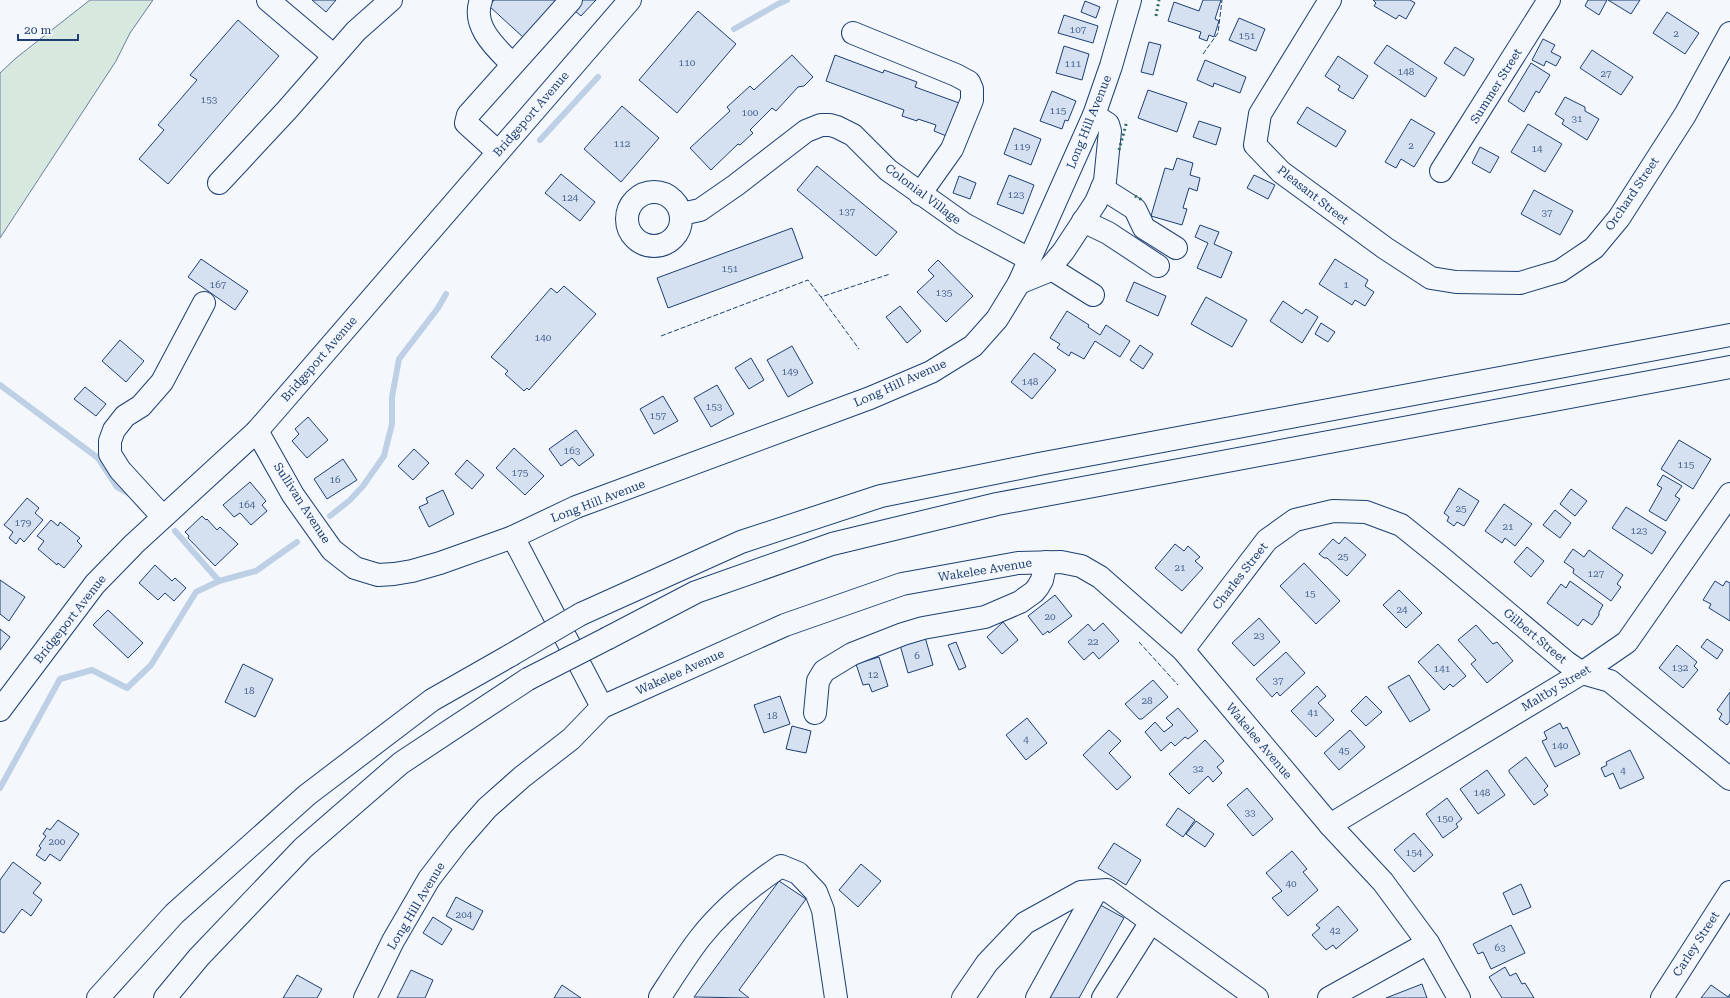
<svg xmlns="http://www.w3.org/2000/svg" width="1730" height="998" font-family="'Roboto Serif',serif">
<rect width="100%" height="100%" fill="#f4f7fb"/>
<path fill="#d7e8df" stroke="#687fa3" d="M90,0H153L130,33L116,61L0,238V73L16,58Z"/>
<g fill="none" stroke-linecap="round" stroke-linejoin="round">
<g stroke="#bed0e5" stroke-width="6">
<path d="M734,29L778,4L787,0"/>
<path d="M540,140L598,77"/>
<path d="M0,385L98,458L117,487L132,495"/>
<path d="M330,516L350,500L363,486L384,456L392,424V397L399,359L438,308L446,294"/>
<path d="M175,531L219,581"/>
<path d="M0,788L60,679L92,670L127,688L151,665L196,592L219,581L256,571L297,542"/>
</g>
</g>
<g fill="#d5e0f0" stroke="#1d3f73">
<path d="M312,0H336L326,12Z"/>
<path d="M494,0H557L524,38L489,6Z"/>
<path d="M562,0H596L581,16Z"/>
<path d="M1203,0H1221L1215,19L1219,21L1214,37L1209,35L1207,41L1199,38L1201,32L1168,21L1174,2L1199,11Z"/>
<path d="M1373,0H1410L1415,3L1406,19L1399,15L1396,19L1374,6L1376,3Z"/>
<path d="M1588,0H1607L1599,15L1585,6Z"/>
<path d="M1608,0H1640L1631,14Z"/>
<path d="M1085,1L1100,7L1096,18L1081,12Z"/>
<path d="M698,11L736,44L677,113L639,80Z"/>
<path d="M1667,12L1699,33L1685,54L1653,33Z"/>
<path d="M1064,15L1098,26L1093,43L1058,33Z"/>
<path d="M1239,18L1265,29L1256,51L1229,40Z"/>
<path d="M238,20L279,56L168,184L139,159L164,130L158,125L197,80L190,75Z"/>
<path d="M1543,39L1555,45L1551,52L1561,57L1556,66L1546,61L1544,66L1532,60Z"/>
<path d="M1149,42L1161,45L1153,75L1141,72Z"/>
<path d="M1387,45L1437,78L1425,97L1374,63Z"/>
<path d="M1064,46L1089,54L1082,80L1056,73Z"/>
<path d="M1455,47L1474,59L1464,76L1444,63Z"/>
<path d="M1592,50L1633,77L1621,95L1580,68Z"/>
<path d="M792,55L813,77L804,86L798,87L776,111L772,108L750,130L753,133L740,145L738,144L711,170L690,148L730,111L727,107L750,86L754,90Z"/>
<path d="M835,55L883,73L884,70L917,82L915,87L962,104L949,137L934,131L936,125L918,119L917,121L902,116L904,110L826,81Z"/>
<path d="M1338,56L1368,76L1353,99L1338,90L1340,86L1325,76Z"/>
<path d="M1205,60L1246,77L1240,93L1214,83L1213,87L1197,80Z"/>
<path d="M1531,63L1550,75L1539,93L1536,91L1524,112L1508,101Z"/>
<path d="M1148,90L1187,103L1177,132L1138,118Z"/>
<path d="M1052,91L1076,101L1068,121L1065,120L1062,129L1040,121Z"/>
<path d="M1565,97L1585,107V111L1599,119L1587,140L1562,124L1564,120L1555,114Z"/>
<path d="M622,106L659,138L621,182L584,149Z"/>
<path d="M1307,107L1346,131L1336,147L1297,123Z"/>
<path d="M1411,119L1435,133L1414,167L1401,159L1396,168L1385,162Z"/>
<path d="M1199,121L1221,128L1216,145L1193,137Z"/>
<path d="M1528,124L1562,144L1545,172L1511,152Z"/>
<path d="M1014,128L1041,139L1031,165L1004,154Z"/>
<path d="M1480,147L1499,157L1490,173L1472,163Z"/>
<path d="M1177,158L1193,163L1190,175L1200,178L1197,191L1189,188L1183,208L1187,209L1182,225L1151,216L1165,168L1173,170Z"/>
<path d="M817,166L897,232L876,256L797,190Z"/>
<path d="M561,174L595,202L580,221L545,193Z"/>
<path d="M1009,175L1034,185L1023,214L997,204Z"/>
<path d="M1254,175L1275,185L1268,199L1247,188Z"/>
<path d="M959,176L976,183L970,199L953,193Z"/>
<path d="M1534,190L1573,211L1560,235L1521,214Z"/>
<path d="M1200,225L1219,232L1214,244L1232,252L1221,278L1197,268L1208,243L1195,237Z"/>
<path d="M792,228L803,258L668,308L657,278Z"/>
<path d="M201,259L248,291L235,310L188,277Z"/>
<path d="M1335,259L1368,280L1365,286L1374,292L1365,306L1355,300L1352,305L1319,284Z"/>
<path d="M938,260L973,296L946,322L917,292L934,276L928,270Z"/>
<path d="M1134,282L1166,296L1158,316L1126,301Z"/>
<path d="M564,286L596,314L529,390L527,388L524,391L505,374L508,371L491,357L551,288L557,293Z"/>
<path d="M1206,297L1247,320L1232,347L1191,324Z"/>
<path d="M1283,301L1302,314L1306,309L1318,317L1302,343L1270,321Z"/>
<path d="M900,306L921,331L907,343L886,317Z"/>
<path d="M1067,311L1089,325L1088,327L1100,335L1106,325L1130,341L1120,357L1095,341L1084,359L1071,352L1069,356L1057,348L1060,344L1050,338Z"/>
<path d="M1321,323L1335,332L1328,342L1315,334Z"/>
<path d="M120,340L144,361L126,382L102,361Z"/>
<path d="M1140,345L1153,354L1143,369L1130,360Z"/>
<path d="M792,346L813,383L788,397L767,360Z"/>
<path d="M1034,353L1056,370L1032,399L1011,382Z"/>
<path d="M751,358L764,380L749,389L735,368Z"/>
<path d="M717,385L734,414L711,427L694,398Z"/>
<path d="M85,387L106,404L96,416L74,399Z"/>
<path d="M663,396L678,421L654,434L640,409Z"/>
<path d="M308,417L328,440L307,458L292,441L299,434L295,429Z"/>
<path d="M576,430L594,455L579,466L572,458L561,466L549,449Z"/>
<path d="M1679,440L1711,459L1693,489L1661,469Z"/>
<path d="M514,448L544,476L525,495L496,468Z"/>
<path d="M414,449L429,463L413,480L398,466Z"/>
<path d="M343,459L357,480L327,499L314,479Z"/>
<path d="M467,460L484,475L472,489L455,474Z"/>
<path d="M1663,475L1682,486L1675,496L1680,499L1666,521L1649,511L1662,488L1657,485Z"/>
<path d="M250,482L266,501L262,505L267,511L251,525L240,513L234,517L223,505Z"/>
<path d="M1459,488L1479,501L1464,526L1457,522L1454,526L1447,521L1449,517L1444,513Z"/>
<path d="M1571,489L1587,501L1575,516L1560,504Z"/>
<path d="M443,490L454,514L429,527L419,507L428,503L426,498Z"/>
<path d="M27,498L39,508L35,513L43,520L24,542L20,538L16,544L9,538L13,532L4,525Z"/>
<path d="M1504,504L1532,524L1515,546L1505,538L1502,543L1485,531Z"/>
<path d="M1626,507L1666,532L1652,554L1612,528Z"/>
<path d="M1555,510L1571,523L1560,538L1543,525Z"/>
<path d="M202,516L206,520L207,519L217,530L220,527L238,544L215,566L188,538L189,536L185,532Z"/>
<path d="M51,520L58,526L60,522L80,538L77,541L82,546L64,568L58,563L57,565L38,549L44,541L37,536Z"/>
<path d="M1345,537L1366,555L1347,576L1327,558H1324L1319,554L1333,539L1339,544Z"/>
<path d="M1175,544L1184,551L1188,546L1200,557L1195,561L1203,568L1182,591L1155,568Z"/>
<path d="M1527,547L1544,561L1531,577L1514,562Z"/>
<path d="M1573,549L1584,557L1589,550L1623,575L1617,584L1621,587L1611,601L1573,573L1574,569L1564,562Z"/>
<path d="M1304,563L1340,601L1316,624L1280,586Z"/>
<path d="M155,565L172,581L175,578L186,588L174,601L165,593L158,600L139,583Z"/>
<path d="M0,580L25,597L9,621L0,614Z"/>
<path d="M1570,581L1603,605L1599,612V615L1592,625L1583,619L1578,626L1547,603L1561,584L1566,588Z"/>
<path d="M1715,581L1723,586L1726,581L1730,583V621L1709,608L1711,604L1703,600Z"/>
<path d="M1399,590L1422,613L1406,628L1383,605Z"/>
<path d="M1055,595L1072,616L1049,633L1048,631L1043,635L1028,616Z"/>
<path d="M108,610L143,643L128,658L93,625Z"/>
<path d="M1259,618L1280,642L1254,666L1232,643Z"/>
<path d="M1003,622L1018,640L1002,654L987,637Z"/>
<path d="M1103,623L1119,641L1099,659L1093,652L1084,660L1068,642L1088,624L1094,631Z"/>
<path d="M1476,625L1493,644L1497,642L1513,661L1487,683L1471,664L1476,660L1458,640Z"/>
<path d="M0,629L10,637L0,650Z"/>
<path d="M925,637L933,665L908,673L900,645Z"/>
<path d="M1707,639L1723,650L1717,659L1701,647Z"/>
<path d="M956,642L966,667L959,670L948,645Z"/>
<path d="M1438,644L1466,676L1453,687L1450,684L1444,690L1418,662Z"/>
<path d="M1677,645L1697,662L1694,666L1698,670L1683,688L1659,668Z"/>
<path d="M1286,652L1305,673L1280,696L1277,692L1272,697L1256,679Z"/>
<path d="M879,657L888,686L872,692L869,684L863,685L856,664Z"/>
<path d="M243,664L273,679L255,717L225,702Z"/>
<path d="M1409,675L1430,710L1410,722L1388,687Z"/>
<path d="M1153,680L1168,697L1142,719H1139L1125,704Z"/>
<path d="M1317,686L1326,696L1318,703L1334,720L1316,737L1291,711Z"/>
<path d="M1730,692V721L1727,725L1719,719L1722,714L1717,710Z"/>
<path d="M780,696L790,724L764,733L754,705Z"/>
<path d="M1366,696L1382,712L1366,726L1351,711Z"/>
<path d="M1178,708L1198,731L1188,739L1185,737L1175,746L1171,742L1161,751L1145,732L1155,722L1164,732L1173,725L1166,718Z"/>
<path d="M1027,718L1047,743L1026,760L1006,735Z"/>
<path d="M1560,723L1563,729L1567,727L1580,754L1555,767L1542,741L1547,739L1544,732Z"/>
<path d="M792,726L811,731L806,753L786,749Z"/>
<path d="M1109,730L1121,741L1109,753L1131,777L1117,790L1083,755Z"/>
<path d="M1350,730L1365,747L1339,770L1324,753Z"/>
<path d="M1205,740L1224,761L1217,767L1222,773L1213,782L1208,776L1189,794L1169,774Z"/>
<path d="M1630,750L1644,778L1620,789L1613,773L1605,777L1601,768L1607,765L1606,762Z"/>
<path d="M1526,757L1548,786L1544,790L1548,795L1534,805L1509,772V770Z"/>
<path d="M1487,770L1505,795L1478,814L1460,789Z"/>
<path d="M1247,788L1273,819L1253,836L1227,805Z"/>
<path d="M1447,798L1462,819L1456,824L1458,827L1443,838L1426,814Z"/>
<path d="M1178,808L1195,820L1183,837L1166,825Z"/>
<path d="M58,820L79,834L60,861L50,854L45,861L36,855L41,848L39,846L46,836L43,834L47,828L50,830Z"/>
<path d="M1196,821L1214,834L1205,847L1186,834Z"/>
<path d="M1414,833L1433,855L1414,872L1394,850Z"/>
<path d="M1114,843L1141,860L1126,885L1098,868Z"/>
<path d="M1292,851L1307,869L1303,872L1318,890L1288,916L1272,898L1282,891L1266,873Z"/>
<path d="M13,862L41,883L33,893L42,900L31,916L22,909L4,933L0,931V880Z"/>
<path d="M861,864L881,881L858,907L839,890Z"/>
<path d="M779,881L806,899L739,990L749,998L694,997Z"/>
<path d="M1521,884L1531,907L1513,915L1503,893Z"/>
<path d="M456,897L483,911L473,930L446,916Z"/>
<path d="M1095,902L1124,918L1079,998H1041Z"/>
<path d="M1338,906L1358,930L1336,949L1333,945L1326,950L1312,935L1320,928L1316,925Z"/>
<path d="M433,917L452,929L442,945L423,933Z"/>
<path d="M1511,925L1525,953L1491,969L1483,952L1478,954L1473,944Z"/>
<path d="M1505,967L1510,976L1516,973L1522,984L1525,983L1534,998H1502L1489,977Z"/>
<path d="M411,970L433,980L425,998H397Z"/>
<path d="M297,975L322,989L317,998H283Z"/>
<path d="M1422,984L1427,998H1386Z"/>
<path d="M562,985L581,998H554Z"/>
<path d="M1711,985L1728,997L1730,994V998H1701Z"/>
</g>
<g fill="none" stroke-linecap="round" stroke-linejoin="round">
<g stroke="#1d3f73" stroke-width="24">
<g id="minor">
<path d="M268,0L334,56"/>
<path d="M481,0C471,26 496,48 512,64"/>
<path d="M1330,0L1260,114L1255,145L1281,172L1385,248L1431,278L1456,282L1520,283L1560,271L1594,248L1619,218L1685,115L1730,33"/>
<path d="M853,33L956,75L969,82L972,89V100L952,149L920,194"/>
<path d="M498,152L466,123L468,115L571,0"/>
<path d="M1441,171L1549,0"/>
<path d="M219,183L287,110L356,31L391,0"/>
<path d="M1102,188L1135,209L1144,228L1176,248"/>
<circle cx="654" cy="219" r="27"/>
<path d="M681,214L700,210L736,185L806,131L821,125H830L837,127L853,135L888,170L964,224L1029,259"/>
<path d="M1083,221L1108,233L1158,266"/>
<path d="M1050,268L1093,295"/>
<path d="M1019,283L1046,272L1063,252L1096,202L1105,181L1110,131L1108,124L1094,115"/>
<path d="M257,431L293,495L332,550L355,568L378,575L394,574L412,571L440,563L513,537L576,507L870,398L931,372L973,346L997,319L1019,283L1094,115L1111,66L1130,0"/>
<path d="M163,517L120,470L110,454V441L114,430L125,416L141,406L162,382L204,303"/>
<path d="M513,537L602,707"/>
<path d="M1183,650L1267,540L1295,520L1333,511L1366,512L1401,525L1442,558L1566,662L1582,673L1610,681L1730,779"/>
<path d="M815,713L818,681L824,671L852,654L903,634L923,628L985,617L1020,602L1034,592L1038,587L1042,580L1046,562"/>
<path d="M1330,825L1582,673L1627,642L1730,494"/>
<path d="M660,997C673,977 686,956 700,938C723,909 751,886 781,866L798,873L816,892L823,910L836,998"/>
<path d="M365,998L393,941L429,879L459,840L487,808L522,777L571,739L602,707L785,625L902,584L1018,563L1061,562L1081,566L1100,577L1183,650L1330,825L1383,882L1428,943L1459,998"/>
<path d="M963,998L987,963L1025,923L1081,892L1107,890L1257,998"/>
<path d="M1037,998L1096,891"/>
<path d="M1103,998L1151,922"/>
<path d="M1329,998L1428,943"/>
<path d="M1662,998L1730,892"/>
</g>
</g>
<g stroke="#1d3f73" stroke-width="24">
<path id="major" d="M0,710L95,584L134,544L257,431L630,0"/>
</g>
<g stroke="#1d3f73" stroke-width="24">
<g id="highway">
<path d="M581,614L741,542L881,496L1039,464L1730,335"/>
<path d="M608,638L696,592L832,544L997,504L1730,367"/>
<path d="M98,998L174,914L307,795L432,700L511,655"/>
<path d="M165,998L199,957L303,848L401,763L528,679"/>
</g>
</g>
<use href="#minor" stroke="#f4f7fb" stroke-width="22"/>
<use href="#major" stroke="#f4f7fb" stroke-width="22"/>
<use href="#highway" stroke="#f4f7fb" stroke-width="22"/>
<g stroke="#1d3f73" stroke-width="24" stroke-linecap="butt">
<g id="highway-bridge">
<path d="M511,655L581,614"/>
<path d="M528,679L608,638"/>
</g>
</g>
<use href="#highway-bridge" stroke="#f4f7fb" stroke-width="22"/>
<g stroke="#2c6c60" stroke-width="3" stroke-dasharray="2 3" stroke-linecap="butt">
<path d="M1156,16L1159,0"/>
<path d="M1119,150L1127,121"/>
<path d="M1135,196L1142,200"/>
</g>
<g stroke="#1d3f73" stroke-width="1" stroke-dasharray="5 2" stroke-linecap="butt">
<path d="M1203,54L1218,33L1222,0"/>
<path d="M821,297L859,349"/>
<path d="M661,336L808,280L821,297L890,274"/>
<path d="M1139,642L1178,685"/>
</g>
</g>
<g text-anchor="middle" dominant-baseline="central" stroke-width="3" stroke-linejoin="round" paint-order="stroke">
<g font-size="10" fill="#4b6792">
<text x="1078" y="29">107</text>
<text x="1676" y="33">2</text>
<text x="1247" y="35">151</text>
<text x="687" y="62">110</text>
<text x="1073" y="63">111</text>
<text x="1406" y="71">148</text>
<text x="1606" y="73">27</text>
<text x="209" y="99">153</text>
<text x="1058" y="110">115</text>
<text x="750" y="112">100</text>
<text x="1577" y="118">31</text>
<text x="622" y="143">112</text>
<text x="1411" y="145">2</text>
<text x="1022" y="146">119</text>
<text x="1537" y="148">14</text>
<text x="1016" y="194">123</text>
<text x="570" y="197">124</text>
<text x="847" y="211">137</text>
<text x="1547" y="212">37</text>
<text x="730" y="268">151</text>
<text x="218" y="284">167</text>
<text x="1346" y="284">1</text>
<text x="944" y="292">135</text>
<text x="543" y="337">140</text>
<text x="790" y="371">149</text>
<text x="1030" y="381">148</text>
<text x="714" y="406">153</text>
<text x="658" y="415">157</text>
<text x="572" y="450">163</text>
<text x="1686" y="464">115</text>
<text x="520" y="472">175</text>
<text x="335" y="479">16</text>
<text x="247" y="504">164</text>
<text x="1461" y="508">25</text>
<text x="23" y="522">179</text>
<text x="1508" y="526">21</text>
<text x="1639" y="530">123</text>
<text x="1343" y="556">25</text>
<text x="1180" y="567">21</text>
<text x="1596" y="573">127</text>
<text x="1310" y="593">15</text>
<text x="1402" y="609">24</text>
<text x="1050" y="616">20</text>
<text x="1259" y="635">23</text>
<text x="1093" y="641">22</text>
<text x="917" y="655">6</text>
<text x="1680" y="667">132</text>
<text x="1442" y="668">141</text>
<text x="873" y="674">12</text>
<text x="1278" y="680">37</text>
<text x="249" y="690">18</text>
<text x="1147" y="700">28</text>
<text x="1313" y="712">41</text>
<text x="772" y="715">18</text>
<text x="1026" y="739">4</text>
<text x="1560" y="745">140</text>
<text x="1344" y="750">45</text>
<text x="1198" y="768">32</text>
<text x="1623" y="770">4</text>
<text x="1482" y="792">148</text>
<text x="1250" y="812">33</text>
<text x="1445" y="818">150</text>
<text x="57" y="841">200</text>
<text x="1414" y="852">154</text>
<text x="1291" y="883">40</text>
<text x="464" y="914">204</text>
<text x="1335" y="930">42</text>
<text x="1500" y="947">63</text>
</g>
<g font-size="12" fill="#1d3f73" stroke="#f4f7fb">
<text transform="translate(1496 86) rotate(-58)">Summer Street</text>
<text transform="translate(531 114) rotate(-49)">Bridgeport Avenue</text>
<text transform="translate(1089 122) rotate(-68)">Long Hill Avenue</text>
<text transform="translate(923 194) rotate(37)">Colonial Village</text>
<text transform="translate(1632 194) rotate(-56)">Orchard Street</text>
<text transform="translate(1313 195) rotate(38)">Pleasant Street</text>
<text transform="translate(319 359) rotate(-49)">Bridgeport Avenue</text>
<text transform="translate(900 383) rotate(-24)">Long Hill Avenue</text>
<text transform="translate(598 501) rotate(-21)">Long Hill Avenue</text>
<text transform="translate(302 503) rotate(57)">Sullivan Avenue</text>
<text transform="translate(985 570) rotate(-9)">Wakelee Avenue</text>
<text transform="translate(1240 576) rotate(-52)">Charles Street</text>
<text transform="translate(70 619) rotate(-52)">Bridgeport Avenue</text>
<text transform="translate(1535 636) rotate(40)">Gilbert Street</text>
<text transform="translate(680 672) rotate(-24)">Wakelee Avenue</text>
<text transform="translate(1556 688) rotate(-31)">Maltby Street</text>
<text transform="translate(1259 741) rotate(50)">Wakelee Avenue</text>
<text transform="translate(416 906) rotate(-59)">Long Hill Avenue</text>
<text transform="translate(1696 944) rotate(-57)">Carley Street</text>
</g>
</g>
<path d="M18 34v6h60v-6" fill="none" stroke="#1d3f73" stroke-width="2"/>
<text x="24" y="34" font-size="12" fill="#1d3f73" stroke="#f4f7fb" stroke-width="3" paint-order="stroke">20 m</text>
</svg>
